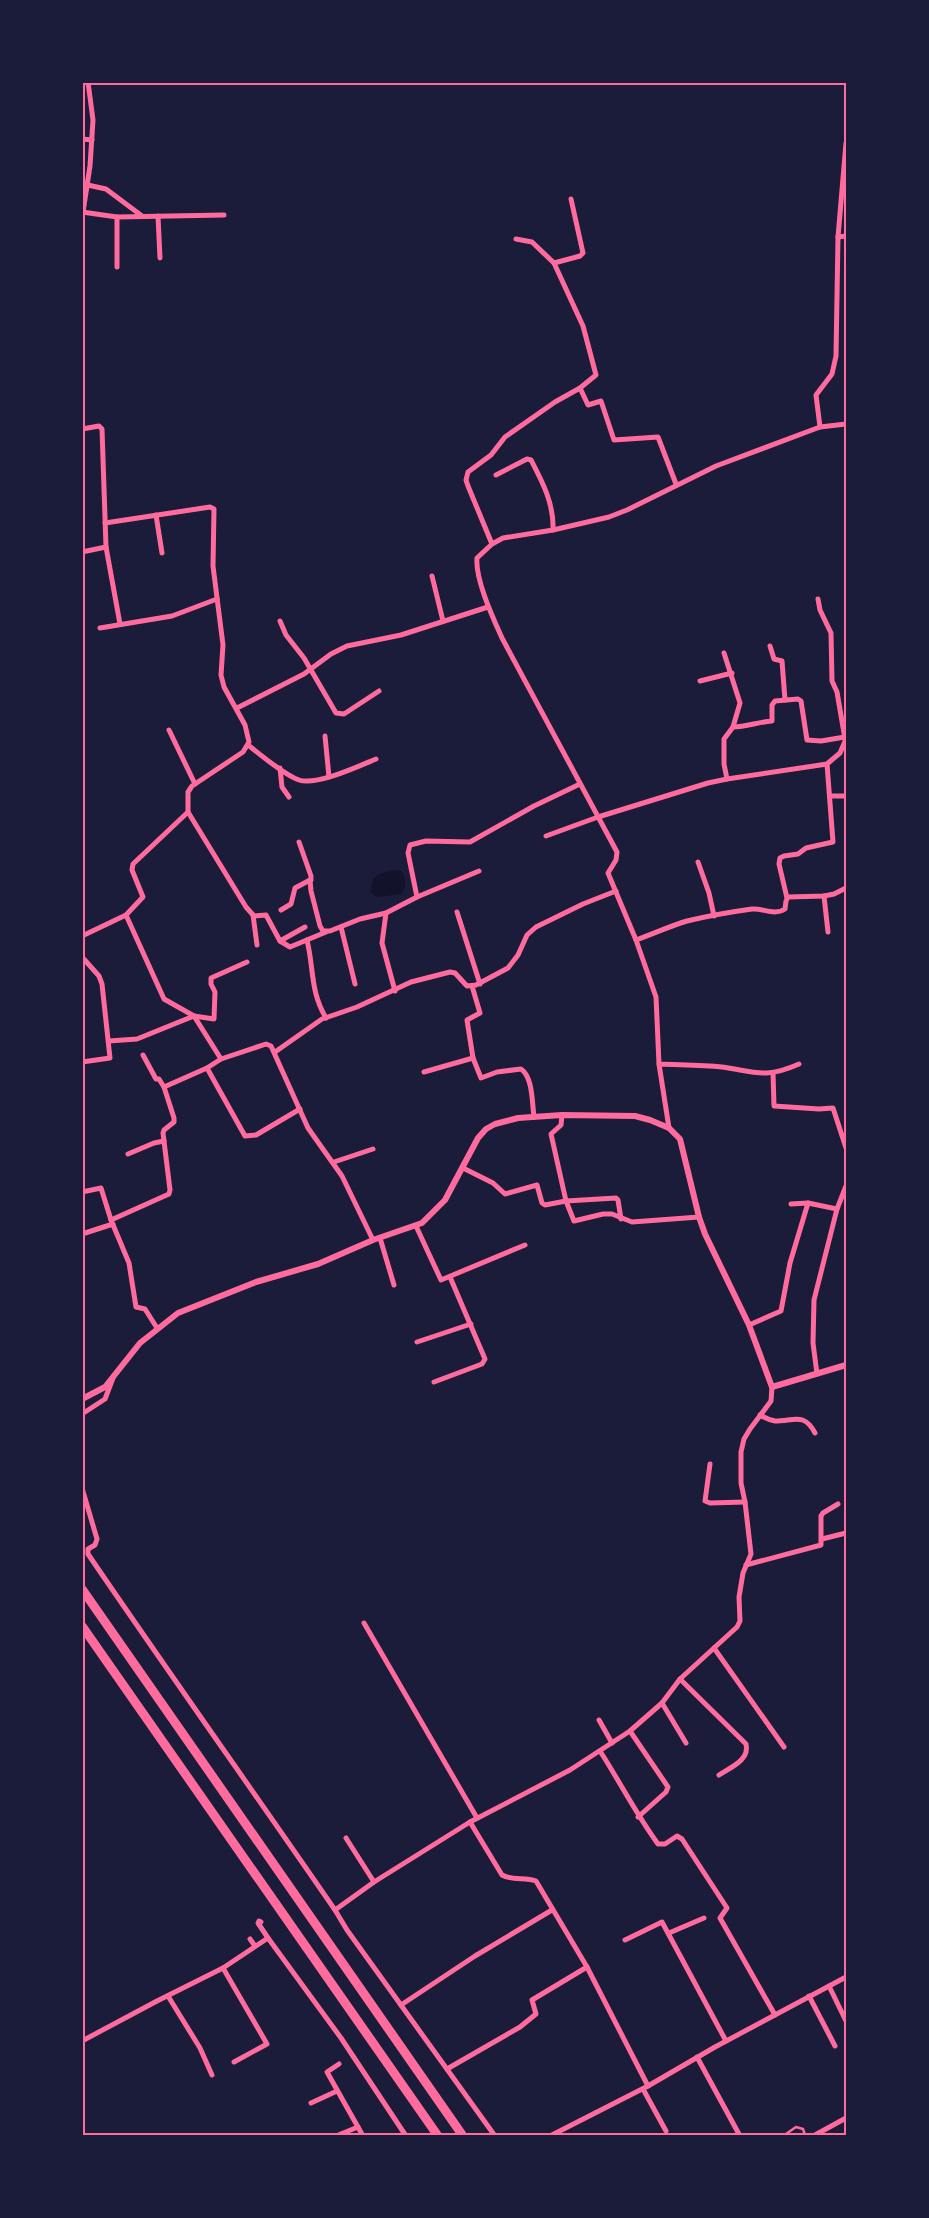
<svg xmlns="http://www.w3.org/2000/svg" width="929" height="2218" font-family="Signika,sans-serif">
<rect width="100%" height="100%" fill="#1b1b3a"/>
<path fill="#12122b" d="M392,870L401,871C407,880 406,885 402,894L376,897L371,892L373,878L379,874Z"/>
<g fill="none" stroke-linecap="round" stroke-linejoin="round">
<path stroke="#ff6b9d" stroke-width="2.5" d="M783,2136L796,2127L803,2129L805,2135"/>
<g stroke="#ff6b9d" stroke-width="5">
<path d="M82,139L92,140"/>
<path d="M83,184L106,189L142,216"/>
<path d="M82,212L117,217L224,215"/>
<path d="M83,212L90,166L93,120L88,82"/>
<path d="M158,216L160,258"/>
<path d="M838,237L846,236"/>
<path d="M516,239L532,242L554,263"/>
<path d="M117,267V217"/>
<path d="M580,388L588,405L601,401L614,440L658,437L676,484"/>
<path d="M820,427L846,424"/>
<path d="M82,429L99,426L102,429L106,547L120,624"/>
<path d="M496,475L527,459L531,460C543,483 554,504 553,530"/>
<path d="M156,515L162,553"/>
<path d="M105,523L210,507L214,509L213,566L223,645L221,675L224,687L245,725L249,742L243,752L192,786L188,792V812L133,864L132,870L143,897L126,915"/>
<path d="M492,544L468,486L466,480L468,472L491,455L505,437L555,402L580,388L596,375L583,326L554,263L580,256L583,253L571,199"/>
<path d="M82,552L106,547"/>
<path d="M432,576L443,621"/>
<path d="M818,599L820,610L831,633L832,681L837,692L845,739"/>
<path d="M280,621L286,635L304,658L336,713L344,714L379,691"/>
<path d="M100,628L172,616L217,599"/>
<path d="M770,646L774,659L782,661L785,700"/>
<path d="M724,653L740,703L733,727L724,739V764L727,779"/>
<path d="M700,681L732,673"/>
<path d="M237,708L304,674L331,654L347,646L401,635L488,607"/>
<path d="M733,727C746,727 758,722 772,721V705L775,701L798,699L801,701L807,740L821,741L845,737"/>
<path d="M169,730L195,784"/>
<path d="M325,736L329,777"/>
<path d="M248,745C261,755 284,775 299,780C316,786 359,766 376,759"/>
<path d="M280,768L282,787L289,797"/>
<path d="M830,796H846"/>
<path d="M188,812L246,907L254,916L266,915L280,941L290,947L326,932"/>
<path d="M546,836L598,817L708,783L727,779L827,764L840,753L846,739"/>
<path d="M299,842L311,876V880"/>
<path d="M698,862L709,893L714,916"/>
<path d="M824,896L828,932"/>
<path d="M417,897L408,853L410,845L426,841L470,842L534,806L580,784"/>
<path d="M787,898L779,864L780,858L784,856L798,854L806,848L833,842L827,764"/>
<path d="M281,910L291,904L295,888L310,880L311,891L320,926L323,931H330L360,919L386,913L417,897L479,871"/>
<path d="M457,912L480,984"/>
<path d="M386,913L382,943L395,991"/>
<path d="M253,915L257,945"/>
<path d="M341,927L355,984"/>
<path d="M82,936L126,915L164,999L194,1016L221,1059L266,1044L271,1046L308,1128L342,1176L373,1240"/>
<path d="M307,940C314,969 310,991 326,1018"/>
<path d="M636,940C653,934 670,926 687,921C708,916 730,912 752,909C763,908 774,916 785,909L786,901L788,897L824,896L834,894L846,888"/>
<path d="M280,941L305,927"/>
<path d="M82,957L99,976L102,984L110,1058L82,1062"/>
<path d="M109,1041L137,1039L194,1016L214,1019L215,992L211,984V978L247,962"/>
<path d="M275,1052L322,1019L357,1007L411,982L450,972L455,973L467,986L476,985L508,968L518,955L527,935L536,927L583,904L616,891"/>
<path d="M143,1055L156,1079H159L164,1087"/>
<path d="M473,1058L481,1078L497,1072L521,1069C533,1077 532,1103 534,1117"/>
<path d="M659,1064C680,1065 701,1065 722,1067C756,1072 765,1079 799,1064"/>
<path d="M207,1068L245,1136L256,1135L300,1109"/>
<path d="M424,1072L473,1058L467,1020L480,1013L472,986"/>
<path d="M773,1073L774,1106L819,1109L833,1108L846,1148"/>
<path d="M562,1115L561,1125L551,1134L566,1201L574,1221L603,1214H612L632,1222L699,1217"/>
<path d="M669,1128L659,1064L656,997L636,940L608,873L616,860L617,852L502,638C493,618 475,579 477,558L492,544L503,538L553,530L609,517L627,510L716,466L820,427L816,395L832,374L836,356L838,237L846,143"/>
<path d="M128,1154L154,1143L164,1141"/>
<path d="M334,1162L373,1149"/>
<path d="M463,1168L493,1183L505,1194L537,1185L542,1203L545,1205L566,1201L616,1198L618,1200L621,1219"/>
<path d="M82,1192L101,1188L111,1220"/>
<path d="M791,1204L808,1203L837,1209"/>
<path d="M416,1226L441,1280L525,1245"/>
<path d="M82,1234L113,1224"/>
<path d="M380,1238L394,1285"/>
<path d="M749,1325L781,1311L790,1263L808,1203"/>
<path d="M157,1328L145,1309L136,1307L129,1263L111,1220L169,1194L170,1190L163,1133L164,1130L174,1122V1118L164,1087L207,1068L221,1059"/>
<path d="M417,1342L471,1324"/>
<path d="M817,1374L813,1343L814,1300L837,1209L846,1186"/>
<path d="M434,1382L482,1364L485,1359L450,1277"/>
<path d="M82,1414L105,1399L113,1378"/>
<path d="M760,1415C765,1418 770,1420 775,1421C794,1421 804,1412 815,1433"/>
<path d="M710,1464L705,1501L710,1503L745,1502"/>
<path d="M82,1488L97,1539L95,1545L88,1549V1554C169,1673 253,1791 335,1910"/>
<path d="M822,1539L846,1533"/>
<path d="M746,1565L821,1545V1516L823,1513L838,1504"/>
<path d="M364,1623L477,1818"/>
<path d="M714,1648L784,1747"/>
<path d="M680,1679L746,1744C750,1760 731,1767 719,1775"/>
<path d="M662,1703L686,1743"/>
<path d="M599,1720L612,1743"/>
<path d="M630,1731L668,1787L666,1792L638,1817"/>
<path d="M600,1751C620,1782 636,1814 658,1844H665L677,1836L682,1839L727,1908L720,1918L775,2015"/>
<path d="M470,1822L502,1875C512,1881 525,1877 536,1881L587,1967L648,2086"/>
<path d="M346,1838L374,1882"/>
<path d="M261,1922L259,1921L258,1923L268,1938"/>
<path d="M669,1933L704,1918"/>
<path d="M250,1939L255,1946"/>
<path d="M625,1940L662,1922L726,2041"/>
<path d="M223,1968L267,2044L234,2062"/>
<path d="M829,1986L846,2021"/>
<path d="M168,1996L200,2048L212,2075"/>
<path d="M809,1996L835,2046"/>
<path d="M401,2005L475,1956L552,1910"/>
<path d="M82,2041L157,2001L223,1968L268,1938L341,2038L406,2136"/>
<path d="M697,2057L740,2136"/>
<path d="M339,2064L327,2072L363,2136"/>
<path d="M447,2069L520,2027L536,2014L532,2000L587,1967"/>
<path d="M643,2089L666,2131"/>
<path d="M311,2103L337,2091"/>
<path d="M815,2135L846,2118"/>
<path d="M336,2136L358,2127"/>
<path d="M495,2136L347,1930L335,1910L374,1882L470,1822L570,1770L630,1731L662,1703L680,1679L737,1627L740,1621L739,1597L743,1573L751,1554L745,1502L741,1483V1452L744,1439L750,1429L771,1401L772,1387"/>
<path d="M550,2136L648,2086L715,2047L846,1977"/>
</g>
<path stroke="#ff6b9d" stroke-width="6" d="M82,1399L105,1387L140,1343L178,1313L256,1282L318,1264L373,1240L422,1223L445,1200L478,1138L486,1129L495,1124L518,1118L562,1115L635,1116L650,1120L669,1128L680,1139L699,1217L705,1234L749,1325L772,1387L846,1365"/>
<g stroke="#ff6b9d" stroke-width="9">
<path d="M82,1589L463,2136"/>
<path d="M82,1626L438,2136"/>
</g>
</g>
<rect width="929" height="2218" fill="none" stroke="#1b1b3a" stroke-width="168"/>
<rect x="84" y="84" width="761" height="2050" fill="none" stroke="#ff6b9d" stroke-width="2"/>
</svg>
